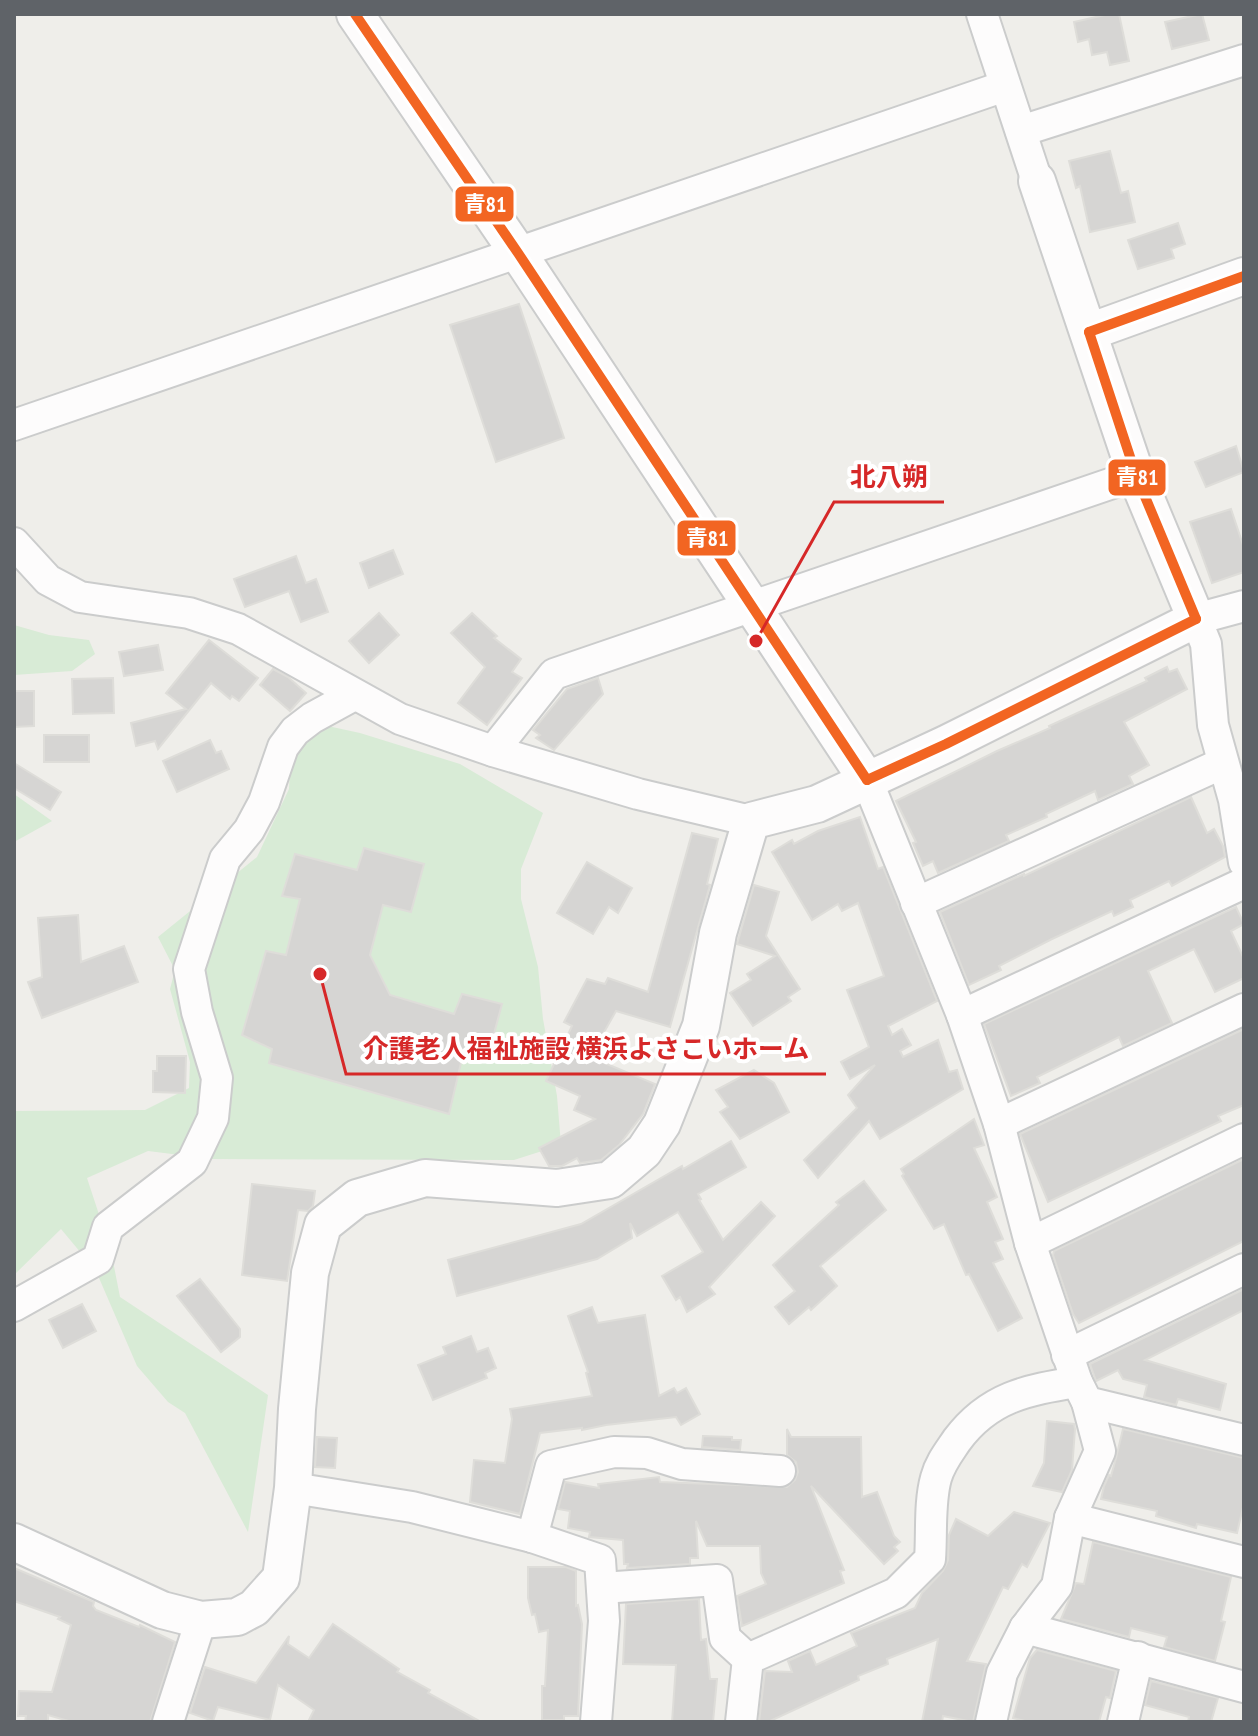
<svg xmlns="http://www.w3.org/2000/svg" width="1258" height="1736" font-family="'PT Sans Narrow','Noto Sans JP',sans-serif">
<rect width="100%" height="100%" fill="#efeeea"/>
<g fill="#d8ebd6">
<path d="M14,625L49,635L89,640L95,654L72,671L14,675Z"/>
<path d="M323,725L360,733L460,764L543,813L521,869V899L538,967L543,1019L557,1096L561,1145L514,1160L212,1159L148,1151L87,1178L111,1251L120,1297L268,1395L248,1532L185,1413L168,1402L137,1366L96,1271L61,1229L14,1275V1111L145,1110L189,1088L190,1062L170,989L175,970L158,937L257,857L289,789L291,754Z"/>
<path d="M14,794L52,821L14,842Z"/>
</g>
<g fill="#d6d5d3" stroke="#deddd9" stroke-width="2">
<path d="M1109,14H1119L1129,61L1110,65L1107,52L1092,55L1089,39L1078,42L1074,22Z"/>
<path d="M1202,14L1209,40L1172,49L1165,22Z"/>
<path d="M1110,151L1121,193L1128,191L1135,222L1090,232L1080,186L1076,188L1069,161Z"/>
<path d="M1178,223L1185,244L1171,249L1174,258L1138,269L1128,240Z"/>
<path d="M519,304L564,438L496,462L450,325Z"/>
<path d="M1236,446L1244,472L1206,487L1195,462Z"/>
<path d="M1231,509L1244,548V572L1212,583L1190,522Z"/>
<path d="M393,550L403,574L369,588L360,563Z"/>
<path d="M296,556L306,583L316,579L328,612L301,622L289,591L245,607L234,579Z"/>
<path d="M379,613L399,635L369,663L349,641Z"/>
<path d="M472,613L497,636L494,638L521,659L512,672L522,678L487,725L458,703L485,667L451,633Z"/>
<path d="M209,640L258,678L239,701L232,696L230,699L211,683L158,749L155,741L136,746L131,723L186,709L166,693Z"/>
<path d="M158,645L163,670L124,676L119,652Z"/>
<path d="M1167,667L1169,672L1177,669L1187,689L1124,722L1149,765L1129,776L1133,784L1098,800L1095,791L1046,814L1047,817L1006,835L1009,841L938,873L933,861L923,866L913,843L916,842L896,801L997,751L1050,728L1049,726L1147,681L1145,678Z"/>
<path d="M273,669L288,677L306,693L290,711L260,685Z"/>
<path d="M113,678L114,713L73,714L72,679Z"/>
<path d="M598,678L603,694L554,750L536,738L540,735L533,730L567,689Z"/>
<path d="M14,691H34V726L14,727Z"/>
<rect x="44" y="735" width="45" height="27"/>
<path d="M210,740L216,753L221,751L229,769L177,792L163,761Z"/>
<path d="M14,763L61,792L50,810L14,788Z"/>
<path d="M1191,797L1207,833L1214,829L1223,846L1225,857L1172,886L1169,881L1130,900L1133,907L1114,916L1112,911L1052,939L999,966L1001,970L969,985L940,912L1024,874V876Z"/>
<path d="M860,817L878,869L883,867L937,1001L888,1026L892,1035L902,1029L911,1045L900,1051L903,1057L938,1040L949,1072L957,1070L963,1089L880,1139L869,1121L818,1178L804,1160L857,1108L848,1095L875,1065L850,1079L841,1062L869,1047L847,990L884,976L858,903L842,911L838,904L812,920L772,852L792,840L794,844L818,831Z"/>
<path d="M692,833L718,839L707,884L710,885L670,1027L616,1011L590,1057L655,1084L643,1114L619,1145L601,1160L580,1163L577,1158L562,1166H549L539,1148L595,1119L574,1110L580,1096L546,1081L572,1026L564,1022L587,979L605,984L608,978L648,992Z"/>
<path d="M364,848L424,864L411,912L383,905L370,955L390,995L454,1014L462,994L502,1004L488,1056L464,1050L449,1114L269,1063L272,1049L242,1035L266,951L286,955L300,899L282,896L295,854L357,870Z"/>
<path d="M587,862L632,888L618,913L609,907L593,934L557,913Z"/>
<path d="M754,885L779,892L766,936L800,989L788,997L791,1001L753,1026L730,993L751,980L747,974L775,956L737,944Z"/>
<path d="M1236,907L1244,924L1231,931L1244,959V978L1215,992L1194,949L1148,971L1172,1023L1123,1046L1119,1037L1037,1077L1040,1083L1011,1096L984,1024Z"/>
<path d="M78,915L81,962L124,946L138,982L42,1018L28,982L42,977L38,918Z"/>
<path d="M1244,1029V1105L1218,1116L1221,1121L1048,1202L1020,1134Z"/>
<path d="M157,1056H186L185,1093L153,1092V1071H157Z"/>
<path d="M754,1070L774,1083L789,1112L740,1139L720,1112L728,1107L716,1090Z"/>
<path d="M974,1119L984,1145L974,1148L997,1197L987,1202L1003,1239L995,1242L1003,1259L993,1263L1022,1318L998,1331L969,1274L966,1275L944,1224L934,1229L902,1176L904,1174L901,1169Z"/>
<path d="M731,1141L746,1167L698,1194L701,1199L699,1200L723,1240L761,1202L775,1216L709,1287L715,1294L687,1312L680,1297L676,1300L662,1276L703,1252L678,1212L637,1236L630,1223L632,1238L597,1259L457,1296L448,1260L581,1224L682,1166L683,1169Z"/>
<path d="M1244,1159V1241L1079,1323L1073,1314L1053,1255L1054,1251Z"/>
<path d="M864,1181L886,1210L820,1266L837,1286L811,1310L809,1307L789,1324L775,1307L795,1291L773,1265L839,1205L836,1202Z"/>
<path d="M252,1184L315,1191L313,1206L308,1211L298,1210L287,1281L242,1275Z"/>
<path d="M200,1279L240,1329V1337L221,1352L177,1296Z"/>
<path d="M1244,1289V1310L1145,1360L1226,1384L1220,1410L1178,1399L1176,1405L1144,1397L1147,1385L1123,1379L1118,1370L1096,1381L1090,1364Z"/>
<path d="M82,1304L96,1331L63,1348L49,1320Z"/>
<path d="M592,1307L598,1323L645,1315L659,1396L674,1388L677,1393L686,1388L700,1414L681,1425L676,1417L606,1425L582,1430V1428L540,1433L520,1514L470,1502L474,1460L505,1463L512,1419L510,1409L592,1396L586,1373L588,1372L568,1316Z"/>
<path d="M471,1336L477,1352L488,1348L496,1368L485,1373L487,1378L433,1400L418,1365L446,1354L443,1347Z"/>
<path d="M1047,1421L1074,1424L1075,1429L1072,1470L1062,1492L1033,1486L1044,1463Z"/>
<path d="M787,1429L791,1437H861L862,1497L877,1492L894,1536L900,1542L894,1547L898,1551L884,1564L811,1486L844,1570L840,1571L844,1583L742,1626L737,1596L766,1584L761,1573L760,1546H707L696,1521L698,1558H690V1564L627,1568L628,1564H624L623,1540L589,1537L590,1532L568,1528L570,1511L558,1509L565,1482L599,1488L598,1484L659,1477L660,1482L787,1487L795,1480L798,1472L796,1462L787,1455Z"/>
<path d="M1123,1429L1244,1458V1503L1237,1533L1197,1524L1196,1528L1156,1516L1157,1511L1101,1499L1104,1486L1109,1475L1111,1476L1116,1458Z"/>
<path d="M703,1436L732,1437V1440H741L740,1450L702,1447Z"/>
<path d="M317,1437L337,1438L335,1468L315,1467Z"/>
<path d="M1014,1512L1050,1523L1027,1567L1022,1564L1008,1589L1003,1587L967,1661L986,1664L973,1722L943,1716L942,1722H922L938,1639L887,1659L888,1664L858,1676L859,1680L768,1722H759L765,1671L792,1672L788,1661L810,1651L816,1665L857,1646L851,1633L915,1608L922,1593L943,1571L948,1560L949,1535L956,1519L988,1536Z"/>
<path d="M1093,1542L1231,1577L1221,1621L1225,1622L1215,1661L1164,1647L1167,1637L1131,1628L1129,1637L1061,1619L1076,1583L1084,1584Z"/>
<path d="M528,1567H566L576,1571V1606L578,1605L582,1624L578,1716H564V1720H542V1686H545L548,1630L539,1632L535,1614L532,1615L528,1598Z"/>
<path d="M14,1568L94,1602L93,1606L96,1610L139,1627L140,1625L175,1642L150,1722H72L48,1715V1722H25L26,1716H18L19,1691L52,1692L71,1625L58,1619L60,1617L14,1601Z"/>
<path d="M699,1599L701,1640L706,1639L710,1679H717L713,1722H672L676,1665L623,1664L626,1604Z"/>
<path d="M333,1624L399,1669L397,1672L430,1690L428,1693L481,1722H308L314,1710L278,1685L270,1720L218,1707L213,1721L190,1713L205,1667L256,1683L289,1636L288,1644L309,1658Z"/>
<path d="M1037,1650L1116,1671L1110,1698L1106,1697L1099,1722H1029L1013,1718L1030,1658Z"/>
<path d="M1151,1681L1218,1698L1211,1722H1188L1189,1717L1145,1705Z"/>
</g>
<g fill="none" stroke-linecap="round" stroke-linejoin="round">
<g stroke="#cbcccc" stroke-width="34">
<g id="minor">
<path d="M982,14L1037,181"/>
<path d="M1021,131L1244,60"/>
<path d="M14,425L1005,86"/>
<path d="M14,543L48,580L80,597L189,613L238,629L400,719L493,751L638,794L751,821"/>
<path d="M1244,606L1196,619L1206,644L1213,725L1234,800L1244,862"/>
<path d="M493,751L554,674L1136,475"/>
<path d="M867,780L962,1015L999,1124L1030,1243L1077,1382L1087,1402L1244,1440"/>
<path d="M916,903L1223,763"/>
<path d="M962,1015L1244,883"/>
<path d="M999,1124L1244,1009"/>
<path d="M1030,1243L1244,1139"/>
<path d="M14,1306L98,1259L108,1227L192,1162L213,1118L217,1078L197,1012L189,969L225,859L249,830L264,802L283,747L295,731L312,718L354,695"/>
<path d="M1067,1355L1244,1269"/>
<path d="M293,1488L412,1507L532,1537L600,1560L604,1621L596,1722"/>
<path d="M1070,1518L1244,1562"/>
<path d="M532,1537L551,1466L614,1452L647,1453L682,1464L780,1471"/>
<path d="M602,1588L717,1580L725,1638L748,1659"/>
<path d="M1025,1628L1244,1687"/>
<path d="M168,1722L201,1620"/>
<path d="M741,1722L748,1659L896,1593L930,1559C932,1534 929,1503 936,1478C940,1463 949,1452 957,1440C989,1397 1027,1390 1077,1382"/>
<path d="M991,1722L1002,1673L1025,1628L1057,1586L1070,1518L1100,1451L1087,1402"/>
<path d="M1123,1722L1138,1657"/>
</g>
</g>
<g stroke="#cbcccc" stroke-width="40">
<g id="tertiary">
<path d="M355,14L518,253L867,780"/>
<path d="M1089,332L1244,276"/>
<path d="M14,1542L162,1610L201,1620L237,1617L254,1608L281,1578L293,1488L297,1409L310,1273L323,1225L357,1198L425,1178L557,1188L610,1180L644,1151L662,1124L701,1026L718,933L751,821L817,804L946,744L1196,619L1136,475L1037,181"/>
</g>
</g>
<use href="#minor" stroke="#fdfcfc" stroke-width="30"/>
<use href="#tertiary" stroke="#fdfcfc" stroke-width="36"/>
<g stroke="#fff" stroke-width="16">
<g id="bus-1">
<path d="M355,14L518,253L867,780"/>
<path d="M1089,332L1136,475L1196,619"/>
<path d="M1089,332L1244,276"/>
<path d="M867,780L946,744L1196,619"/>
</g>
</g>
<use href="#bus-1" stroke="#f26522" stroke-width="10"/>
</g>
<path fill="none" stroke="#d62828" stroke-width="3" d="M756 641L834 502H944M320 974L346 1074H826"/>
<g fill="#d62828" stroke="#fff" stroke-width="3">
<circle cx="756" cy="641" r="8"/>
<circle cx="320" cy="974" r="8"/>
</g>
<g font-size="26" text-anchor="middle" font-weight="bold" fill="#d62828" stroke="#fff" stroke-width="8" stroke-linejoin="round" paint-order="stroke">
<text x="889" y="486">北八朔</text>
<text x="586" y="1058">介護老人福祉施設 横浜よさこいホーム</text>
</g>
<g stroke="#fff" stroke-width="3">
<rect x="454" y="185" width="61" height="38" rx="8" fill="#f26522"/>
<rect x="1107" y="458" width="60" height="39" rx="8" fill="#f26522"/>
<rect x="676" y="519" width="61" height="38" rx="8" fill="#f26522"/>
</g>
<g font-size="22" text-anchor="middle" font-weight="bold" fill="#fff">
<text x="485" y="212">青81</text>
<text x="1137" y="485">青81</text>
<text x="707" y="546">青81</text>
</g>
<rect width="1258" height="1736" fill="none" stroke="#5f6368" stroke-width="32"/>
</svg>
